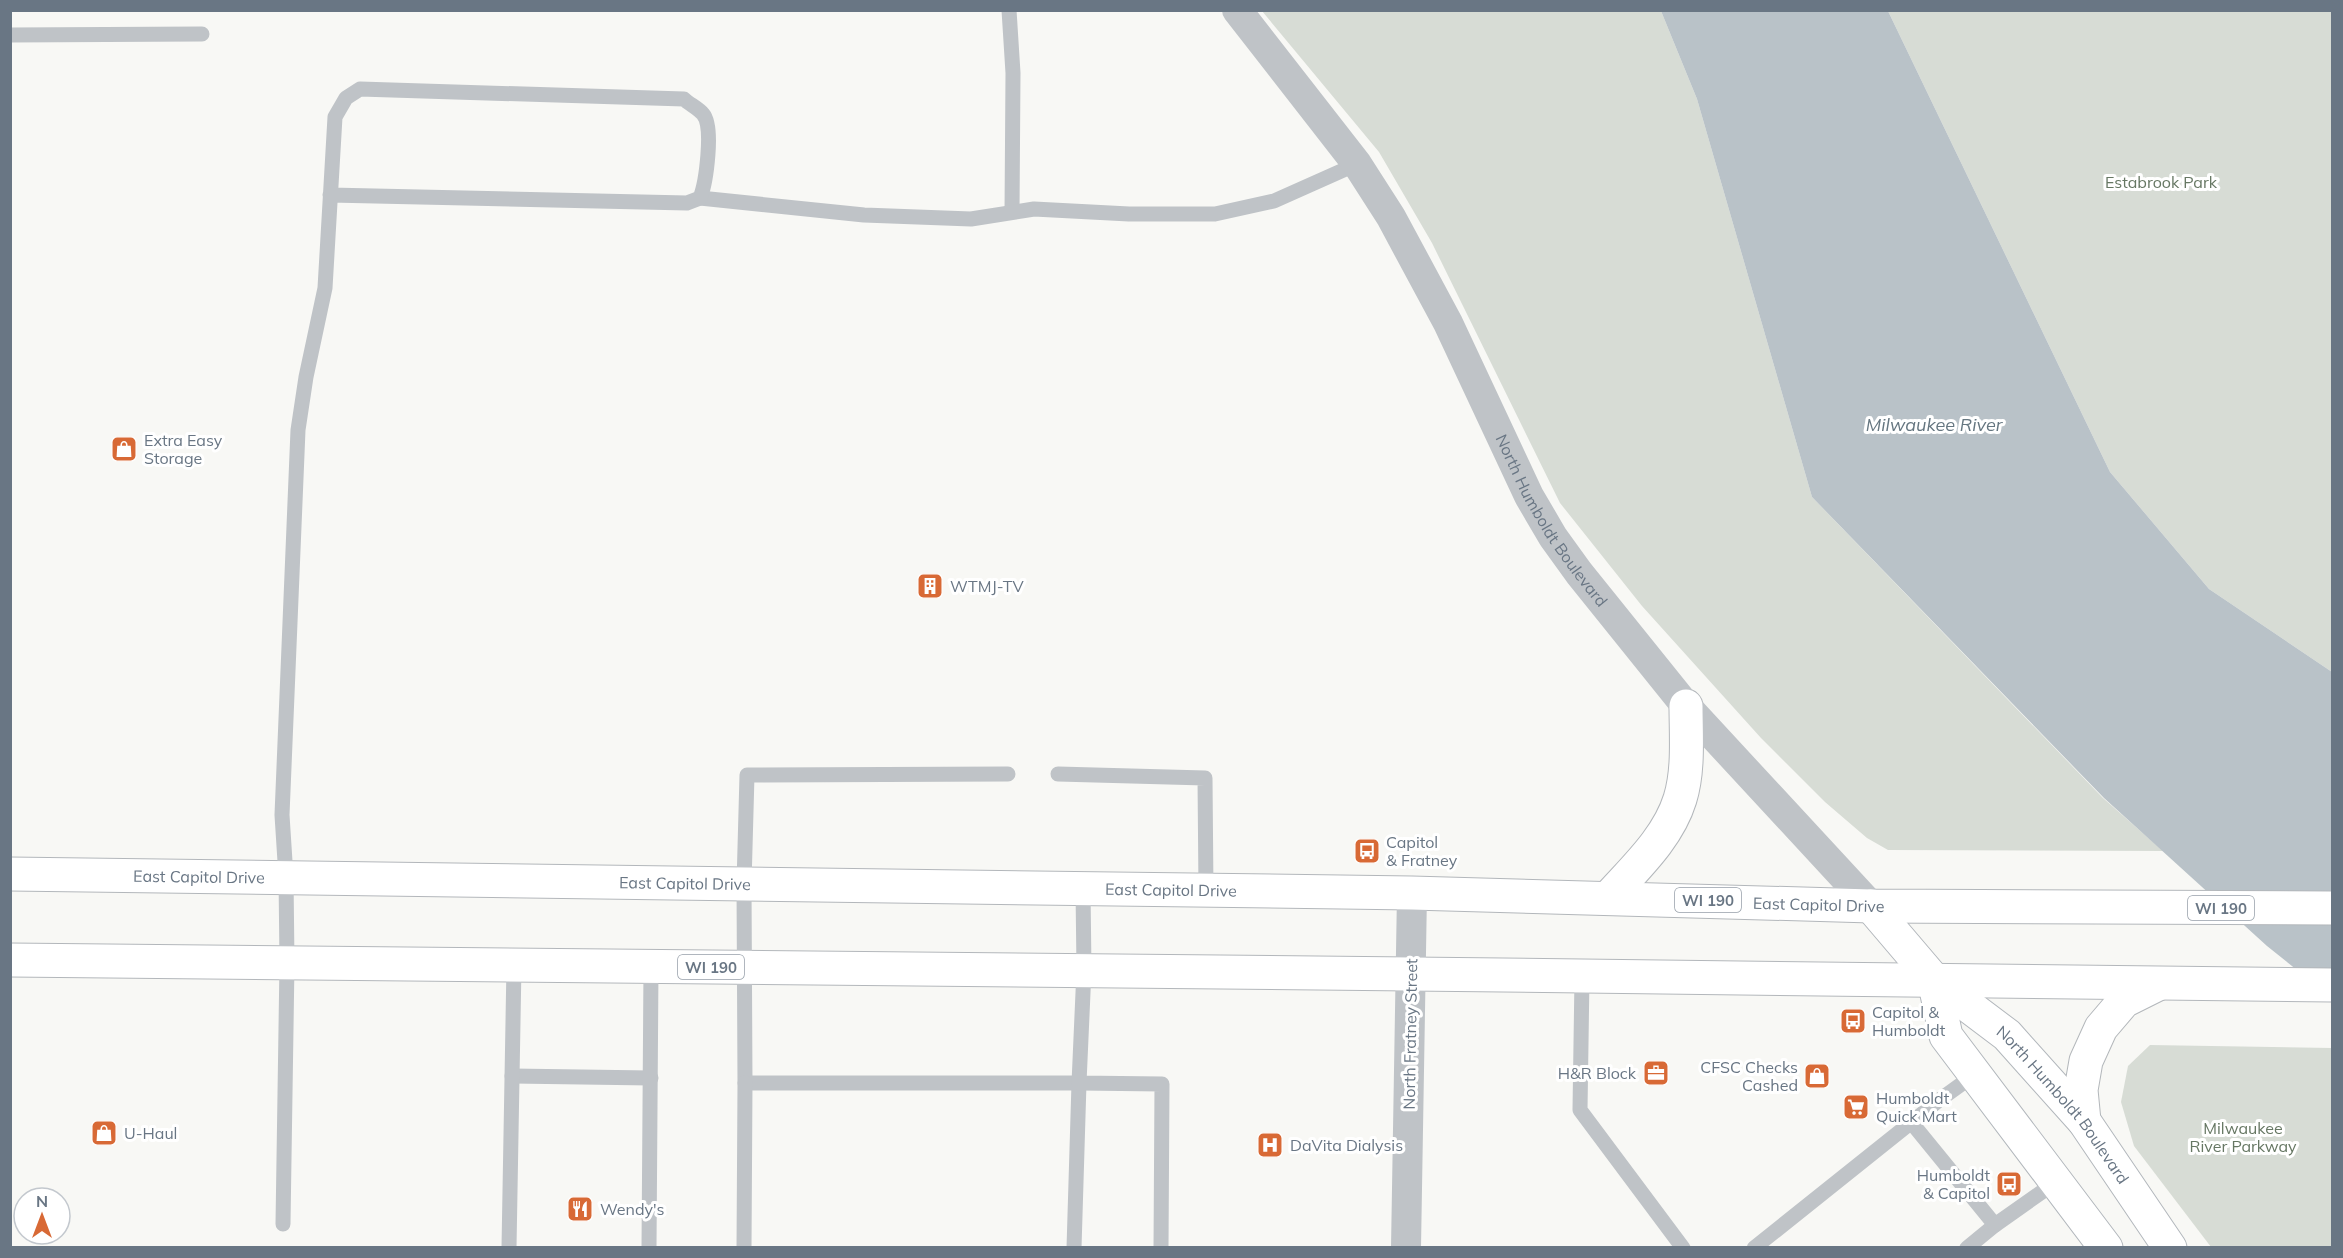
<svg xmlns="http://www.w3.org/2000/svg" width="2343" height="1258" font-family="Mulish,sans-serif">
<rect width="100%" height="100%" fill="#f8f8f5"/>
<g fill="#d7dcd5">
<path d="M1262,11H1661L1697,99L1812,497L2103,798L2163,851L1888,850L1867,838L1825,802L1761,738L1642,606L1560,503L1432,243L1379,152Z"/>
<path d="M1888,11H2332V672L2209,589L2110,472Z"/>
<path d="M2150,1045L2332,1048V1247H2211L2134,1146L2121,1102L2128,1066Z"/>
</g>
<path fill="#b9c2c8" d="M1661,11H1888L2110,472L2209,589L2332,672V998L2267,946L2104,798L1812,497L1697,99Z"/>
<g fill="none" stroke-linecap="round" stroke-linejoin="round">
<g stroke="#b2b7bc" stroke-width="35">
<g id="secondary">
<path id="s2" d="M1871,906L1934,980L2007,1035L2084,1121L2170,1248"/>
<path d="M1934,980L1946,1036L2106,1248"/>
</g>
</g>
<g stroke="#b3b7bb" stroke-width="35">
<g id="primary">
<path id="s3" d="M10,874L1412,893L1871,906L2332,908"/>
<path d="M1609,897C1635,868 1668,838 1680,799C1689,770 1686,736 1686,706"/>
<path d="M10,960L1411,974L2332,985"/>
<path d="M2084,1121L2081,1090L2086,1061L2101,1028L2124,1001L2158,984"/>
</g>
</g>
<g stroke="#bfc3c7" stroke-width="15">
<path d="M1009,10L1013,73L1012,212"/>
<path d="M10,35L202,34"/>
<path d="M700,198L864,215L971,219L1034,209L1129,214H1215L1274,201L1357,164"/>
<path d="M1008,774L747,775L744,884L745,1083H1079L1074,1248"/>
<path d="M1058,774L1205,778L1206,891"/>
<path d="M1083,889L1084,970L1079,1083L1162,1084L1161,1248"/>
<path d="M1582,977L1580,1110L1683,1248"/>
<path d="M512,1076L651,1078"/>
<path d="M1911,1122L1995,1225L1967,1248"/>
<path d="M283,1224L287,963L286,877L282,815L298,430L306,377L325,288L335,117L346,98L360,89L684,99C689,104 698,108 703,114C714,127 706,183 700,198L687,203L330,195"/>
<path d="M1995,1225L2056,1182"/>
<path d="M509,1248L514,965"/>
<path d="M649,1248L651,967"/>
<path d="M744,1248L745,1083"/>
<path d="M1754,1248L1938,1101L1974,1075"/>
</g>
<g stroke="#bfc3c7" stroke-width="30">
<path id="s1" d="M1237,10L1357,164L1391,217L1448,323L1529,496L1553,537L1579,573L1686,706L1871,906"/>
<path d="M1406,1248L1412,893"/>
</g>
<use href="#secondary" stroke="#fff" stroke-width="33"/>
<use href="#primary" stroke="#fff" stroke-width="33"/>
</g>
<defs>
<g id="shop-square" transform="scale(1.35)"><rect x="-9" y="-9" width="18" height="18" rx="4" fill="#d86935" stroke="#fff"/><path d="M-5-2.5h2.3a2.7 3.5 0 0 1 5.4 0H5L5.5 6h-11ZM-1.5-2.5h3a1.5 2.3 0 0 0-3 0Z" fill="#fff"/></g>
<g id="building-square" transform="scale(1.35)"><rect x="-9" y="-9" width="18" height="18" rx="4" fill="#d86935" stroke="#fff"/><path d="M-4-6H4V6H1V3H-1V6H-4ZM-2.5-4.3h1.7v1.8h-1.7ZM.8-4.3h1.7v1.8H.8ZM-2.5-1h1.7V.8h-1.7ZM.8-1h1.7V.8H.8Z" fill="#fff"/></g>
<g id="bus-square" transform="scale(1.35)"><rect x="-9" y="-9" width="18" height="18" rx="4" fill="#d86935" stroke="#fff"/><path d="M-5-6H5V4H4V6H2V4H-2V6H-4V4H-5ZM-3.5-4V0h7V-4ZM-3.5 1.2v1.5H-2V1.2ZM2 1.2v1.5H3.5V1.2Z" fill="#fff"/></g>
<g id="office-square" transform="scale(1.35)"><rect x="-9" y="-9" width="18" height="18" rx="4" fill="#d86935" stroke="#fff"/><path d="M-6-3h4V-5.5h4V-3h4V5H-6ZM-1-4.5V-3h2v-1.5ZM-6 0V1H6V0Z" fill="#fff"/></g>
<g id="supermarket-square" transform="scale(1.35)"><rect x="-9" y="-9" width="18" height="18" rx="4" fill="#d86935" stroke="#fff"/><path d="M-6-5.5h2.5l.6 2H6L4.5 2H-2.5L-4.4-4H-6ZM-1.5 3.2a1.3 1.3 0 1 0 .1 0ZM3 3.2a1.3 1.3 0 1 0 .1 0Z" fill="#fff"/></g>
<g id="hospital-square" transform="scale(1.35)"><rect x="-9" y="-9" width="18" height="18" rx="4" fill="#d86935" stroke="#fff"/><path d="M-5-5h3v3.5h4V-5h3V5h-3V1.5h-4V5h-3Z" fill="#fff"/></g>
<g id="restaurant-square" transform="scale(1.35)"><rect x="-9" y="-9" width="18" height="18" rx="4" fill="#d86935" stroke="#fff"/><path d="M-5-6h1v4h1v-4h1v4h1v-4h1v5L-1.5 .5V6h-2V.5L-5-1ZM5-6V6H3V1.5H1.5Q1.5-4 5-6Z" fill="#fff"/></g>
</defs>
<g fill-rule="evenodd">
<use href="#shop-square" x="124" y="449"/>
<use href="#building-square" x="930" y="586"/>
<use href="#bus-square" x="1367" y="851"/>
<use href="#bus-square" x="1853" y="1021"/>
<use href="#office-square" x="1656" y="1073"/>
<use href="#shop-square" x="1817" y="1076"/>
<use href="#supermarket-square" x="1856" y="1107"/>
<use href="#shop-square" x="104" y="1133"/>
<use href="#hospital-square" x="1270" y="1145"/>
<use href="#bus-square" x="2009" y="1184"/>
<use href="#restaurant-square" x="580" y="1209"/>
</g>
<g text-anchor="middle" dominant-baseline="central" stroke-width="6" stroke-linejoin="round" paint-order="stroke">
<g fill="#fff" stroke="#969fa9" stroke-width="1.5">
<rect x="1675" y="888" width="66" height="24" rx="4.5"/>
<rect x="2188" y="896" width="66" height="24" rx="4.5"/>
<rect x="678" y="955" width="66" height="24" rx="4.5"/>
</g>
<g font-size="15" font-weight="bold" fill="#697684">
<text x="1708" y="900">WI 190</text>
<text x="2221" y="908">WI 190</text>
<text x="711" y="967">WI 190</text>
</g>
<g font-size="16" fill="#667763" stroke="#fff">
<text x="2161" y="182">Estabrook Park</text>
<text x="2243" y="1128">Milwaukee<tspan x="2243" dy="18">River Parkway</tspan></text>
</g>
<g font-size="16" fill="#697684" stroke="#fff" text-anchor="start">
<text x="144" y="440">Extra Easy<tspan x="144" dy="18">Storage</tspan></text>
<text x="950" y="586">WTMJ-TV</text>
<text x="1386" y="842">Capitol<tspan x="1386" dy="18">&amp; Fratney</tspan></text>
<text x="1872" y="1012">Capitol &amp;<tspan x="1872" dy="18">Humboldt</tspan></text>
<text x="1798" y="1067" text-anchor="end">CFSC Checks<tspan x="1798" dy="18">Cashed</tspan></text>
<text x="1636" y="1073" text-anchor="end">H&amp;R Block</text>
<text x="1876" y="1098">Humboldt<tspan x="1876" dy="18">Quick Mart</tspan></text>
<text x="124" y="1133">U-Haul</text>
<text x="1290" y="1145">DaVita Dialysis</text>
<text x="1990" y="1175" text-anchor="end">Humboldt<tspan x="1990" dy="18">&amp; Capitol</tspan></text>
<text x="600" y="1209">Wendy's</text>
</g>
<g font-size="16" fill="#697684" stroke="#fff">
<text stroke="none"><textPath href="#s1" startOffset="602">North Humboldt Boulevard</textPath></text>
<text stroke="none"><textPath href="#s3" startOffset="189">East Capitol Drive</textPath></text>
<text stroke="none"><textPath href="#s3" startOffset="675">East Capitol Drive</textPath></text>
<text stroke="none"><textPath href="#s3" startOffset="1161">East Capitol Drive</textPath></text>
<text stroke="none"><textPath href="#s3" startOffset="1809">East Capitol Drive</textPath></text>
<text transform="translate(1410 1034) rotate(-89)">North Fratney Street</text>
<text stroke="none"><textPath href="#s2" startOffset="278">North Humboldt Boulevard</textPath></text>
</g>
<g font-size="18" font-style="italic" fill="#657680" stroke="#fff">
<text x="1934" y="424">Milwaukee River</text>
</g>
</g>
<rect width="2343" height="1258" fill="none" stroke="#697684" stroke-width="24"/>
<g transform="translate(42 1216)"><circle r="28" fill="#ffffff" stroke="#c3c8ce" stroke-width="1.5"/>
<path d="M0-4.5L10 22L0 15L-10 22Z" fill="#d86935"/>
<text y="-9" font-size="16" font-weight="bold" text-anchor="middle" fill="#697684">N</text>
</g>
</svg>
